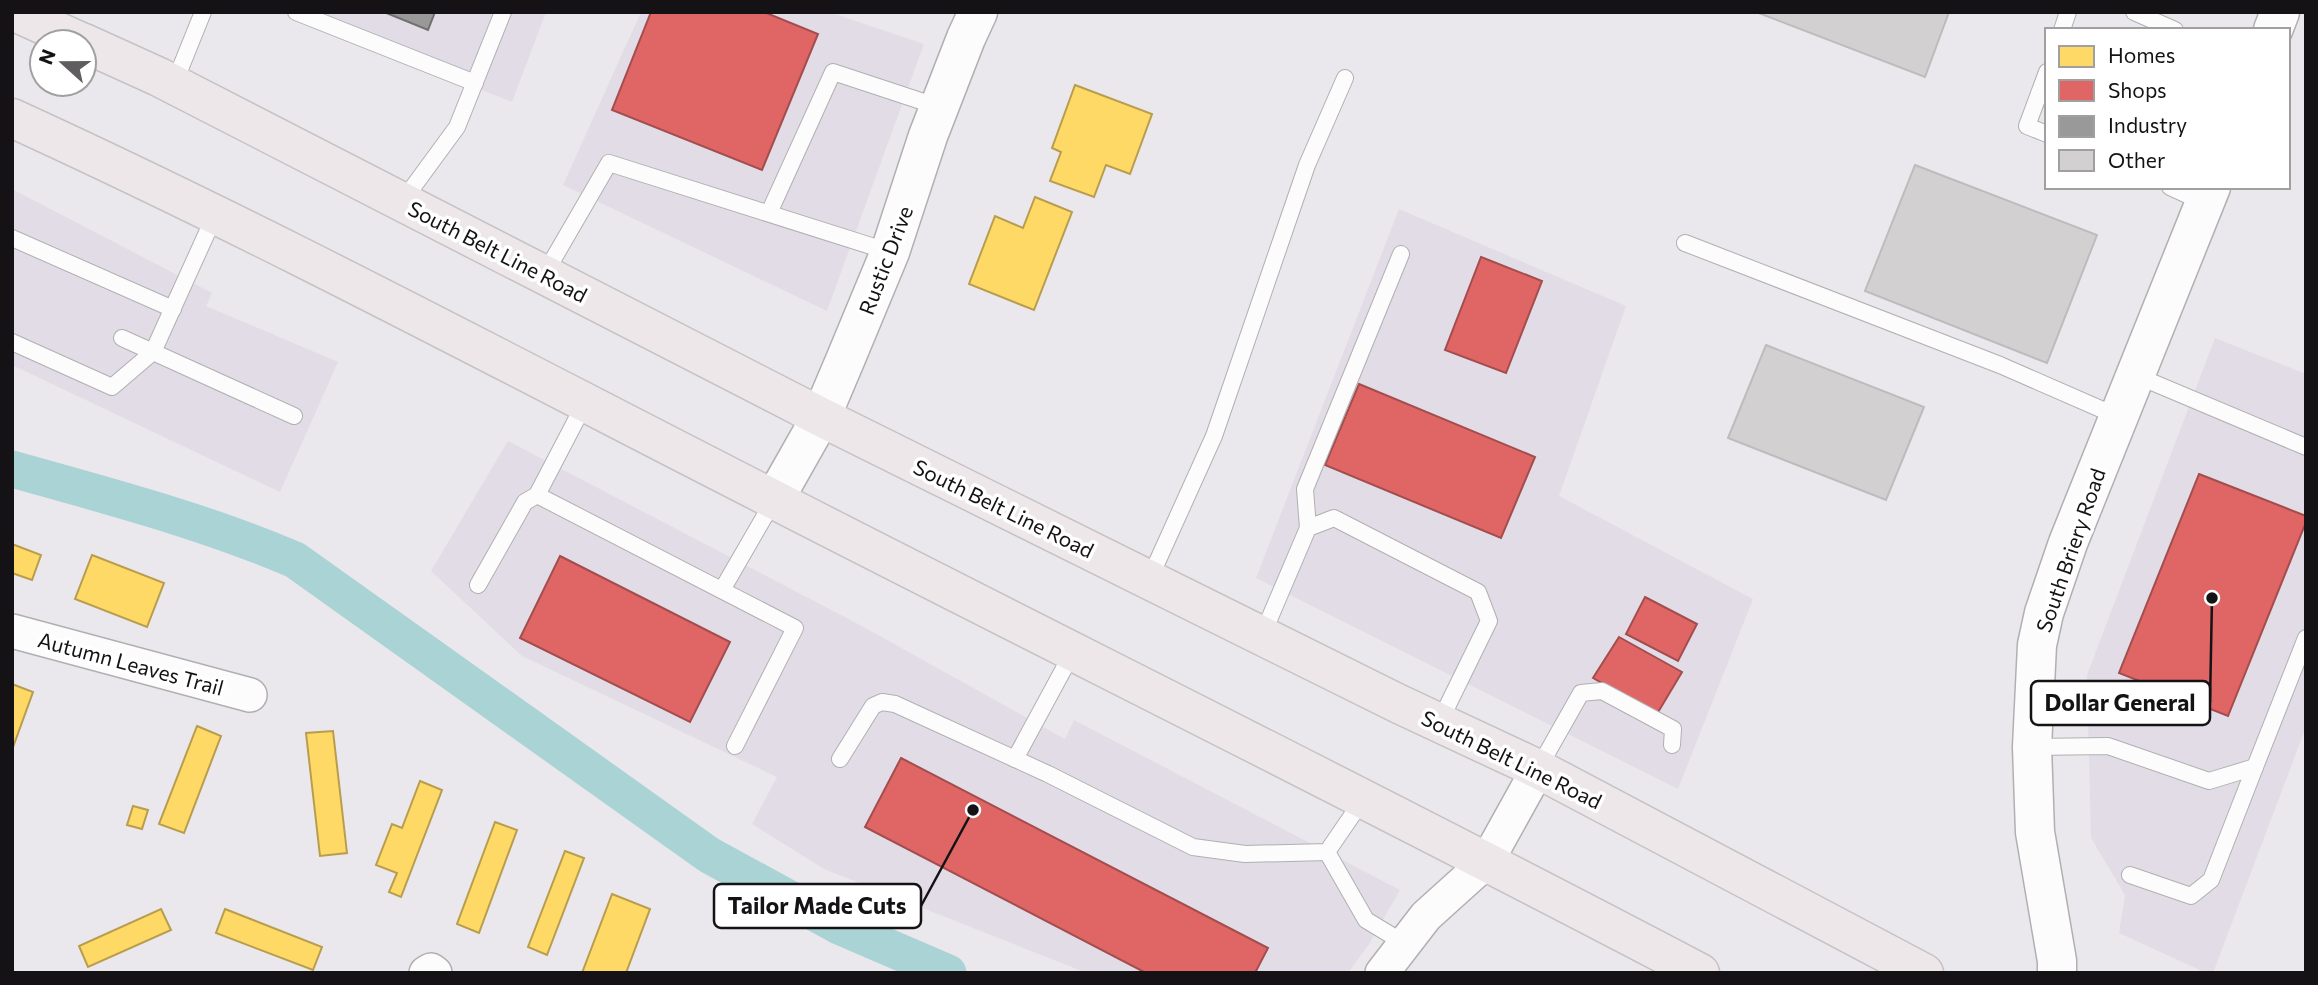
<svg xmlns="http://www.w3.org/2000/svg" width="2318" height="985" font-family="Commissioner,sans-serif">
<rect width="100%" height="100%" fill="#eae8ec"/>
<g fill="#e2dce6">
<path d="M283,12H546L512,102Z"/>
<path d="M641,12H829L924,44L827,311L563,185Z"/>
<path d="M12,189L212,293L206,306L338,362L280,492L12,365Z"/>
<path d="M1399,209L1626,306L1559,496L1753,599L1678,789L1256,578Z"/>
<path d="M2215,338L2306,374V727L2213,973H2206L2119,933L2125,895L2091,838L2087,675Z"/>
<path d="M508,441L860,625L1065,739L1074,720L1400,890L1369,944L1348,973H1087L824,869L752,824L777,777L522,656L431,571Z"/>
</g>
<g fill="#ffd966" stroke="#b89d4e" stroke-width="2">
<path d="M1075,85L1152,114L1130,174L1106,165L1094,197L1050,181L1061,152L1052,148Z"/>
<path d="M1035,197L1072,212L1034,310L969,284L995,216L1023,228Z"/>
<path d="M12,544L41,555L32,580L12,573Z"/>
<path d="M92,555L164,583L147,627L75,599Z"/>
<path d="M12,684L33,692L12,750Z"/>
<path d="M197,726L221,736L184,833L159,824Z"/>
<path d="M333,731L347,853L320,856L306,733Z"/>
<path d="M420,781L442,790L401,897L389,892L397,873L376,865L392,824L402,828Z"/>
<path d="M133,806L148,810L142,829L127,825Z"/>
<path d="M495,822L517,830L479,933L457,924Z"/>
<path d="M565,851L584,858L547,955L528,947Z"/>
<path d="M612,894L650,909L626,973H582Z"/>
<path d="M161,909L171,930L88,967L79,946Z"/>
<path d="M225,909L322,947L313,970L216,933Z"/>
</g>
<g fill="#e06666" stroke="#a34d4e" stroke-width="2">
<path d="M651,12H764L818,34L762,170L612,110Z"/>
<path d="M1481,257L1542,281L1506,373L1445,350Z"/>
<path d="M1359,384L1535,457L1501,538L1325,465Z"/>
<path d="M2199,474L2306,516V522L2228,716L2119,673Z"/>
<path d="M560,556L730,642L690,722L520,638Z"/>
<path d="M1645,597L1697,624L1678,661L1626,634Z"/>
<path d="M1619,637L1682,672L1657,714L1593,678Z"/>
<path d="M901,758L1268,948L1255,973H1146L865,827Z"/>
</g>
<path fill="#999" stroke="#717071" stroke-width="2" d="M384,12H435L428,30Z"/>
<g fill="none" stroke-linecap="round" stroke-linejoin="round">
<path stroke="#a9d3d4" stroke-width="37" d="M12,469C108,496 204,521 295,560L709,855L839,926L948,973"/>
</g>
<g fill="#d2d0d0" stroke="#bdbbbc" stroke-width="2">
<path d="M1756,12H1949L1925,77Z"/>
<path d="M1915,165L2097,235L2047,363L1865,291Z"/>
<path d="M1766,345L1924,407L1886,500L1728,438Z"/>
</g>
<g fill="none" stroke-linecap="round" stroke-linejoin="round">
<g stroke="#b1afb2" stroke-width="18">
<g id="service">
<path d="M296,12L475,83"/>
<path d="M2134,12L2175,30"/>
<path d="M2062,30L2068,12"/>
<path d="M2047,72L2027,126L2047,134"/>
<path d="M174,84L203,12"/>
<path d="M2170,187L2205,203"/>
<path d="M402,202L457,127L503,12"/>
<path d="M769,213L833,72L939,107"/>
<path d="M215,215L153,352L294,416"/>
<path d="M12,238L173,309"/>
<path d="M1685,243L2000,365L2119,417"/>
<path d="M544,275L609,163L890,252"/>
<path d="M12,342L112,387L153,352L122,338"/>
<path d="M2135,375L2306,447"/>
<path d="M585,403L537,495L795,628L735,746"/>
<path d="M1308,528L1305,489L1401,254"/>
<path d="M1149,580L1214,436L1307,165L1345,78"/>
<path d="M478,585L525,502L537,495"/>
<path d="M722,590L774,500"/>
<path d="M1262,636L1308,528L1334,518L1478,592L1489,621L1439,723"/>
<path d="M2032,747L2108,746L2209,781L2255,767L2306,638"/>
<path d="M840,759L873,706L882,702L895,704L1048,774L1193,847L1245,854L1327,852L1364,798"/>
<path d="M1015,759L1074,650"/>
<path d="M1538,769L1581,693L1602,691L1673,729L1672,745"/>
<path d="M1327,852L1366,920L1404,943"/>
<path d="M2130,875L2191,896L2211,880L2255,767"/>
</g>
</g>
<g stroke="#b1afb2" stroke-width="36">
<g id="minor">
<path d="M12,631L250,695"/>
<path d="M426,973L431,970L435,973"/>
<path d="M1382,973L1426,916L1487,861L1538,769"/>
</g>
</g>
<g stroke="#b1afb2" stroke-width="41">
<g id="tertiary">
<path d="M2273,30L2280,12"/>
<path d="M774,500L821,417L846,358L890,252L928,136L966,38L978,12"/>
<path d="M2057,973V961L2035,832L2032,747L2037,645L2044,613L2068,543L2211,187"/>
</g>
</g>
<g stroke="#c4c3c4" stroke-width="41">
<g id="primary">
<path d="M15,12L81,42"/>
<path d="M84,43L159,77L821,417L1399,704L1538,769L1924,973"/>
<path d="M12,118C268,235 518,369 769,497C1079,656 1391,810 1700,973"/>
</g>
</g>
<use href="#service" stroke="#fcfcfc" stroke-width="16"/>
<use href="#minor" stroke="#fcfcfc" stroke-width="33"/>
<use href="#tertiary" stroke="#fcfcfc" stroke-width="38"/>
<use href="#primary" stroke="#ede7e9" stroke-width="38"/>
</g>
<g text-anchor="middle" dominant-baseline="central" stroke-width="7" stroke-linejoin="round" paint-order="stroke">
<g font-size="21" fill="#141215" stroke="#fff">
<text transform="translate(498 251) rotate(27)">South Belt Line Road</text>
<text transform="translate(885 260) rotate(-69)">Rustic Drive</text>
<text transform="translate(1004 508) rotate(26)">South Belt Line Road</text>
<text transform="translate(2070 550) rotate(-71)">South Briery Road</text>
<text transform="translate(131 663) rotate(15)">Autumn Leaves Trail</text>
<text transform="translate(1512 759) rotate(26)">South Belt Line Road</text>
</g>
</g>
<path fill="none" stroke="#141215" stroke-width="2.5" d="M2212 598L2210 703M973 810L921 906"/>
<g fill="#141215" stroke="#fff" stroke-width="2.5">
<circle cx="2212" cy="598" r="7"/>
<circle cx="973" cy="810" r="7"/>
</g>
<g fill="#fff" stroke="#141215" stroke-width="2.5">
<rect x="2031" y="681" width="179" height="44" rx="7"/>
<rect x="714" y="884" width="207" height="44" rx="7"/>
</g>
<g font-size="23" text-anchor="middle" font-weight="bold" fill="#141215">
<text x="2120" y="711">Dollar General</text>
<text x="817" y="914">Tailor Made Cuts</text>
</g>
<rect width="2318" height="985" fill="none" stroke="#141215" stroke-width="28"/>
<rect x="2045" y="28" width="245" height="161" fill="#ffffff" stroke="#a1a0a1" stroke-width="2"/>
<rect x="2059" y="46" width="35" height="21" fill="#ffd966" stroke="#a1a0a1" stroke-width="2"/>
<text x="2108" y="63" font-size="21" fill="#141215">Homes</text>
<rect x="2059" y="80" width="35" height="21" fill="#e06666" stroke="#a1a0a1" stroke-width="2"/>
<text x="2108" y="98" font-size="21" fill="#141215">Shops</text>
<rect x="2059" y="116" width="35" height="21" fill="#999999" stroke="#a1a0a1" stroke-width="2"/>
<text x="2108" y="133" font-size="21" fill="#141215">Industry</text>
<rect x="2059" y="150" width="35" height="21" fill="#d2d0d0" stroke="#a1a0a1" stroke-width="2"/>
<text x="2108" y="168" font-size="21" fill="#141215">Other</text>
<g transform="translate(63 63) rotate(291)"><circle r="33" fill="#ffffff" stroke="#a1a0a1" stroke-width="2"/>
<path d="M0-5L12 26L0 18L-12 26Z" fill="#5f5d60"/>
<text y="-10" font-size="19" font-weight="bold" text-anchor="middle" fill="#141215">N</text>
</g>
</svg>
